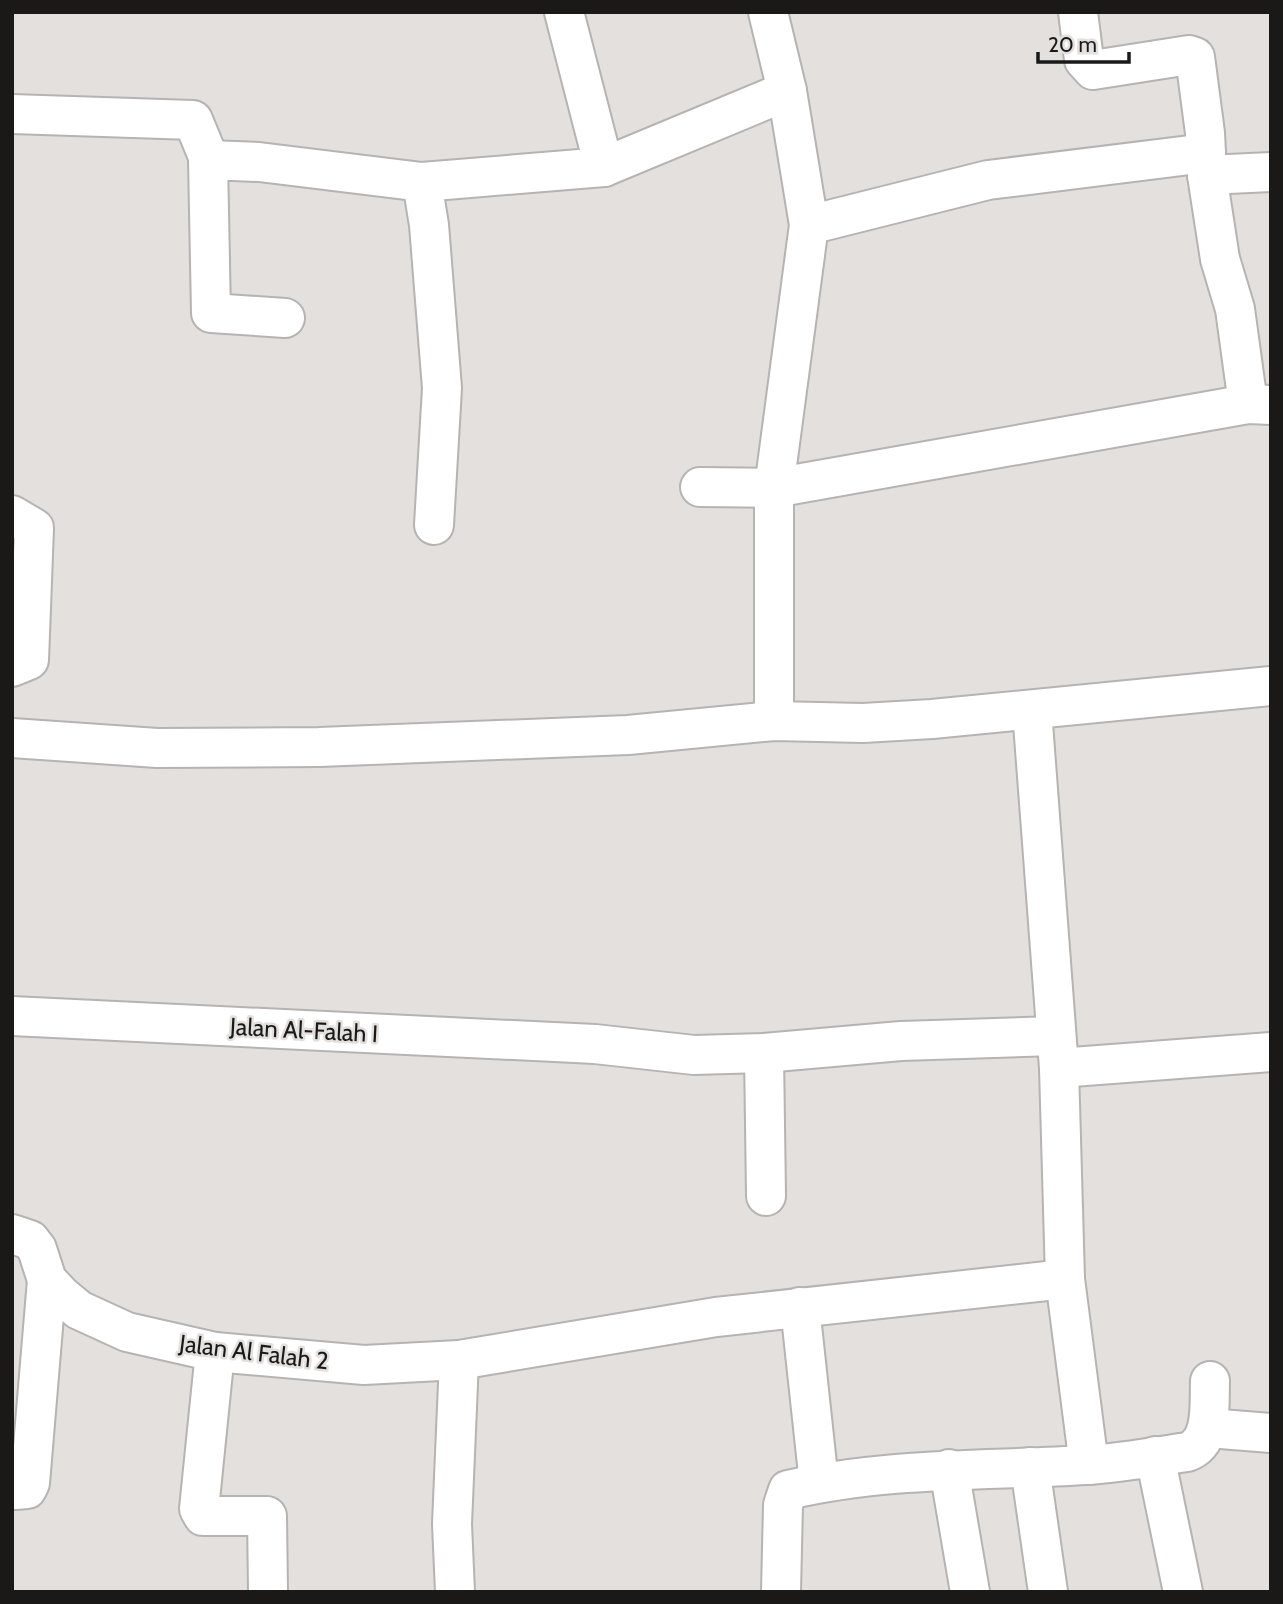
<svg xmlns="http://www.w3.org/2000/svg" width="1283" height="1604" font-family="Cabin,sans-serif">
<rect width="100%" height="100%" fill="#e3e0de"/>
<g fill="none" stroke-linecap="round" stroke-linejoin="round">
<g stroke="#b6b3b1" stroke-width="42">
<g id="minor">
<path d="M564,12L604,167"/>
<path d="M768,12L787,91L809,225L774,488V721"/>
<path d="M1078,12L1084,60L1093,70L1189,55L1195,57L1205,133L1207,175L1220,259L1235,309L1248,404"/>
<path d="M12,114L193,120L209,159"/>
<path d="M1207,175L1271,172"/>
<path d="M809,225L988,180L1206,153"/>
<path d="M285,318L211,313L208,160L259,162L422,182"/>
<path d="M700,487L774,488L1248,404L1271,405"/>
<path d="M12,515L34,528L29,660L12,667"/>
<path d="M434,525L442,388L429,225L422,182L604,167L787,91"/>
<path d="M1032,710L1059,1068L1065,1279L1089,1465"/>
<path d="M12,738L157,748L319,747L628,735L774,721L863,723L932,719L1271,686"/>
<path d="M12,1016L595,1044L694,1055L764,1053L901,1041L1055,1036"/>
<path d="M764,1053L766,1196"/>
<path d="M1059,1068L1271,1052"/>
<path d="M12,1234L30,1240L37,1249L47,1280L62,1296L79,1310L127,1332L215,1352L364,1365L459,1360L716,1317L1065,1279"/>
<path d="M800,1307L819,1483"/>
<path d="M215,1352L199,1509L203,1516H267L268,1592"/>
<path d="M1208,1428L1271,1433"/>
<path d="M1155,1456L1183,1592"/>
<path d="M1030,1467L1048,1592"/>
<path d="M949,1469L970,1592"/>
<path d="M15,1490L27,1489L30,1483L47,1280"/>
<path d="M455,1592L452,1524L459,1360"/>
<path d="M781,1592L783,1505L788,1490C886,1467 987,1471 1086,1465C1120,1463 1154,1457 1187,1452C1214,1443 1209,1403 1210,1381"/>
</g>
</g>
<use href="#minor" stroke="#fff" stroke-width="38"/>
</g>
<g text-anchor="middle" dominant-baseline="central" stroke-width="5" stroke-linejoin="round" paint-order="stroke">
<g font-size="24" fill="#1a1918" stroke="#e3e0de">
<text transform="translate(304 1030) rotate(3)">Jalan Al-Falah I</text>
<text transform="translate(254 1352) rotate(7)">Jalan Al Falah 2</text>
</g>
</g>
<rect width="1283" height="1604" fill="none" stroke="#1a1918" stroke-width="28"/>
<path d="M1038 52v10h91v-10" fill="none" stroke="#1a1918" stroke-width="3.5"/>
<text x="1048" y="52" font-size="21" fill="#1a1918" stroke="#e3e0de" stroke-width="5" paint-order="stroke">20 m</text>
</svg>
